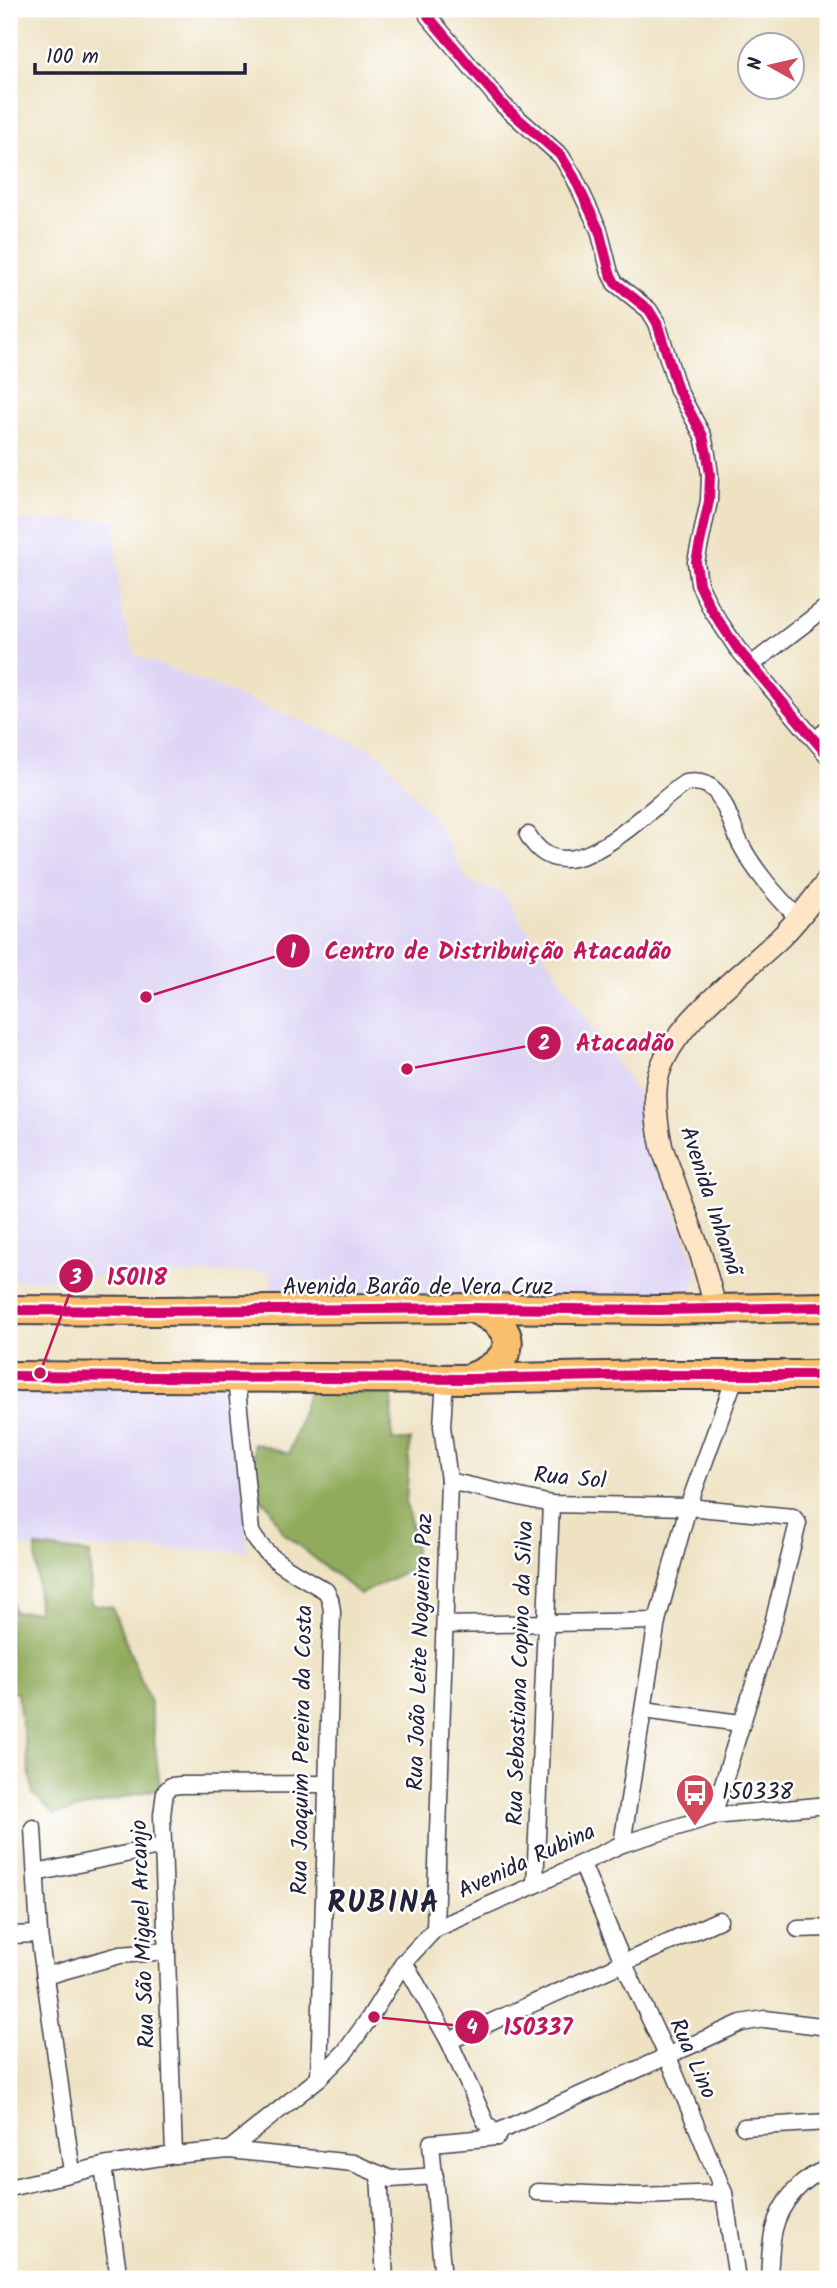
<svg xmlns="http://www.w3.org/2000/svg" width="837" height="2288" viewBox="0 0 837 2288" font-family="Kalam,sans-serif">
<rect width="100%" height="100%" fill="#fff"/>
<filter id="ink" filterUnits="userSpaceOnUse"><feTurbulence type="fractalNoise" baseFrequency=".0143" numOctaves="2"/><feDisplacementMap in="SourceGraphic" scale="14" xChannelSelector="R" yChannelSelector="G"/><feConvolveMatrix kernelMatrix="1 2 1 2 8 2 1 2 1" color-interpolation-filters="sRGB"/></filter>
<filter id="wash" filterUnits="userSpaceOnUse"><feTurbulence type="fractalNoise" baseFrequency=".00686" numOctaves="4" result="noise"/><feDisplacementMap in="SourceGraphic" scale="28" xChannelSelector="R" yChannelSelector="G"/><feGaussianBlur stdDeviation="1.57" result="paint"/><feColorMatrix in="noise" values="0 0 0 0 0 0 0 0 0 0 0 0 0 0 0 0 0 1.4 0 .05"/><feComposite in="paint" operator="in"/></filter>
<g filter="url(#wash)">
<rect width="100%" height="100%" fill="#eee2c3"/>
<g fill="#ded5f5">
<path d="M115,519l5,87 15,49 242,96 63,75 27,55 36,12 136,202 6,37 51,136 1,12 -9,19h-416l-1,-28 -262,10v-759z"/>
<path d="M9,1375l225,2 13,174 -238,-4z"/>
</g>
<g fill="#90ab5c" stroke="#59664c" stroke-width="2">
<path d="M308,1392l84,1v47h18l-4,63 9,37v27l-55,27 -77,-61 -15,-28 -12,-10 -3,-52 36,11z"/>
<path d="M36,1547l54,6 1,51 21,3 38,96 10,85 -105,27 -22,-21 -16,-102 -8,1v-102l5,21 24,-1z"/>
</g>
</g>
<g filter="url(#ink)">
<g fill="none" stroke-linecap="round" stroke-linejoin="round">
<g stroke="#413f4f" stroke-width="19">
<g id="street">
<path d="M428,16l75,89 58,51 13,21 25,53 11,43 5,10 34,27 8,13 21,67 25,46 4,18 3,21 -1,26 -13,61 3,22 12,25 26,39 91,108"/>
<path d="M751,665l77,-59"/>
<path d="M815,740l13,-11"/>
<path d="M528,835c39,67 117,-25 157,-52 11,-2 22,-1 30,8 11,11 18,39 26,54 15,28 35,50 57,73"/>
<path d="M236,1378l15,154c15,28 48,43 75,59l4,8 2,12 -13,467"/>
<path d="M449,1481l102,23 137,3 94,9 11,1 5,6 -25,100 -60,193"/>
<path d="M445,1625l212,-4"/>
<path d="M644,1710l96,13"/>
<path d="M33,1828l6,106 33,238"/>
<path d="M622,1844l35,-223 31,-114 48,-132"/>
<path d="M582,1864l41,98 45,95 56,136 13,86"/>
<path d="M36,1873l127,-27"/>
<path d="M535,1885l16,-381"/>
<path d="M435,1929l14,-448 -7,-55 3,-48"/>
<path d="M798,1929l30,-1"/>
<path d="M9,1935l30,-1"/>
<path d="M404,1962l45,79 37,82 11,14"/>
<path d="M45,1976l75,-21 47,-4"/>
<path d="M449,2041l270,-121"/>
<path d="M744,2127l84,-5"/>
<path d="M497,2137l5,-7 239,-107 24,-4 63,8"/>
<path d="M229,2150l90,-72 26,-26 23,-32 36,-58 31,-33 100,-44 87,-41 91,-28 115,-11"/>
<path d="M174,2155l-12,-340 3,-23 6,-6 10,-1 146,-1"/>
<path d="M103,2166l16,113"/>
<path d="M379,2174l6,105"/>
<path d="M9,2188l94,-22 71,-11 55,-5 124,13 38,16 44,-3"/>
<path d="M537,2192l102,4 85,-3"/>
<path d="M443,2279l-12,-136 66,-6"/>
<path d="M769,2279c1,-16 1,-34 5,-50 6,-26 29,-53 54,-60"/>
</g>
</g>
<g stroke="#413f4f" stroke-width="24">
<path id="secondary" d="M716,1309l-15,-54 -39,-107c-4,-18 -7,-39 -6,-59 4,-58 85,-113 124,-151 18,-17 33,-39 48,-58"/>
</g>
<g stroke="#413f4f" stroke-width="32">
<g id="highway">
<path d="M9,1310l147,1 316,-3 186,2 170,-3"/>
<path d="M9,1376l459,3 185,-4h175"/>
<path d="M470,1378c46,-18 53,-48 4,-69"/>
</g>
</g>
<use href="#street" stroke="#fff" stroke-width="16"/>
<use href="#secondary" stroke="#fde5c5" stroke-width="21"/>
<use href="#highway" stroke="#f9bf6d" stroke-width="28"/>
<g stroke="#fff" stroke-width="15">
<g id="cycleway">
<path d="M428,16l75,89 58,51 13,21 25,53 11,43 5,10 34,27 8,13 21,67 25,46 4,18 3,21 -1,26 -13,61 3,22 12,25 26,39 91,108"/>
<path d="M9,1310l147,1 316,-3 186,2 170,-3"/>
<path d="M9,1376l459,3 185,-4h175"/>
</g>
</g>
<use href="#cycleway" stroke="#d6006c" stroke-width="10"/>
</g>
</g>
<defs>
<g id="bus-pin" transform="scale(2.0125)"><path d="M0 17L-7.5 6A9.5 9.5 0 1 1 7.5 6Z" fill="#d1495b" stroke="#fff"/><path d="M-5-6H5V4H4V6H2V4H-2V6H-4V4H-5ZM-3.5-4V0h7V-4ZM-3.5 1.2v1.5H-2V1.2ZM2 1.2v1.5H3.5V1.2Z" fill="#fff"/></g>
</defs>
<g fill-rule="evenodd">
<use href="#bus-pin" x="695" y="1793"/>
</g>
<g text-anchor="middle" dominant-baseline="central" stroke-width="5" stroke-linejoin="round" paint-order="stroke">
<g font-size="23" fill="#22223b" stroke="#fff">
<text transform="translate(710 1201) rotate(72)">Avenida Inhamã</text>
<text x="418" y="1288">Avenida Barão de Vera Cruz</text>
<text transform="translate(570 1479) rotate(5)">Rua Sol</text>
<text transform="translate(421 1652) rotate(-88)">Rua João Leite Nogueira Paz</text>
<text transform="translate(521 1673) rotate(-88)">Rua Sebastiana Copino da Silva</text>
<text transform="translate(303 1750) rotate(-89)">Rua Joaquim Pereira da Costa</text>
<text transform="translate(527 1862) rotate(-25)">Avenida Rubina</text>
<text transform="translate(144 1934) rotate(-92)">Rua São Miguel Arcanjo</text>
<text transform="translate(692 2059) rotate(66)">Rua Lino</text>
</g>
<g font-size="23" fill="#22223b" stroke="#fff" text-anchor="start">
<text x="722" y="1793">150338</text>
</g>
<g font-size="30" font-weight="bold" letter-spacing="2" fill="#22223b" stroke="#fff">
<text x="384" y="1904">RUBINA</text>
</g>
</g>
<path fill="none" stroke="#c2185b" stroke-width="2.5" d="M146 997L293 951M407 1069L544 1043M40 1373L76 1276M374 2017L472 2027"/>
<g fill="#c2185b" stroke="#fff" stroke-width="2.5">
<circle cx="146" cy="997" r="7"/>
<circle cx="407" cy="1069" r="7"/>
<circle cx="40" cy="1373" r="7"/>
<circle cx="374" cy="2017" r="7"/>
<circle cx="293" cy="951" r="18"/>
<circle cx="544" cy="1043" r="18"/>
<circle cx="76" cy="1276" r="18"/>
<circle cx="472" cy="2027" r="18"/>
</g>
<g font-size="21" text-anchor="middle" font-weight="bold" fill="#fff">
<text x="293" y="958">1</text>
<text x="544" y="1050">2</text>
<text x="76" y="1284">3</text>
<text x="472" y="2034">4</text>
</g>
<g font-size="24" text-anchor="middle" font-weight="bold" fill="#c2185b" stroke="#fff" stroke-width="5" stroke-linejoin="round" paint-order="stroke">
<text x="498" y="959">Centro de Distribuição Atacadão</text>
<text x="625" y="1051">Atacadão</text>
<text x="137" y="1285">150118</text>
<text x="538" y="2035">150337</text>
</g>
<rect width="837" height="2288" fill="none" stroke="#fff" stroke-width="35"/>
<g transform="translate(771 66) rotate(278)"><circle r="33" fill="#ffffff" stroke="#a7a7b1" stroke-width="2"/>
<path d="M0-5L12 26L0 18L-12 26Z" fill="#d1495b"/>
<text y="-10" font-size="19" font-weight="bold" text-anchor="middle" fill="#22223b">N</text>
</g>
<path d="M35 63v10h210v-10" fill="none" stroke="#22223b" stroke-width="3.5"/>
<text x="46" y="63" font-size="21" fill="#22223b" stroke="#ffffff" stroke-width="5" paint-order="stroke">100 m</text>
</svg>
